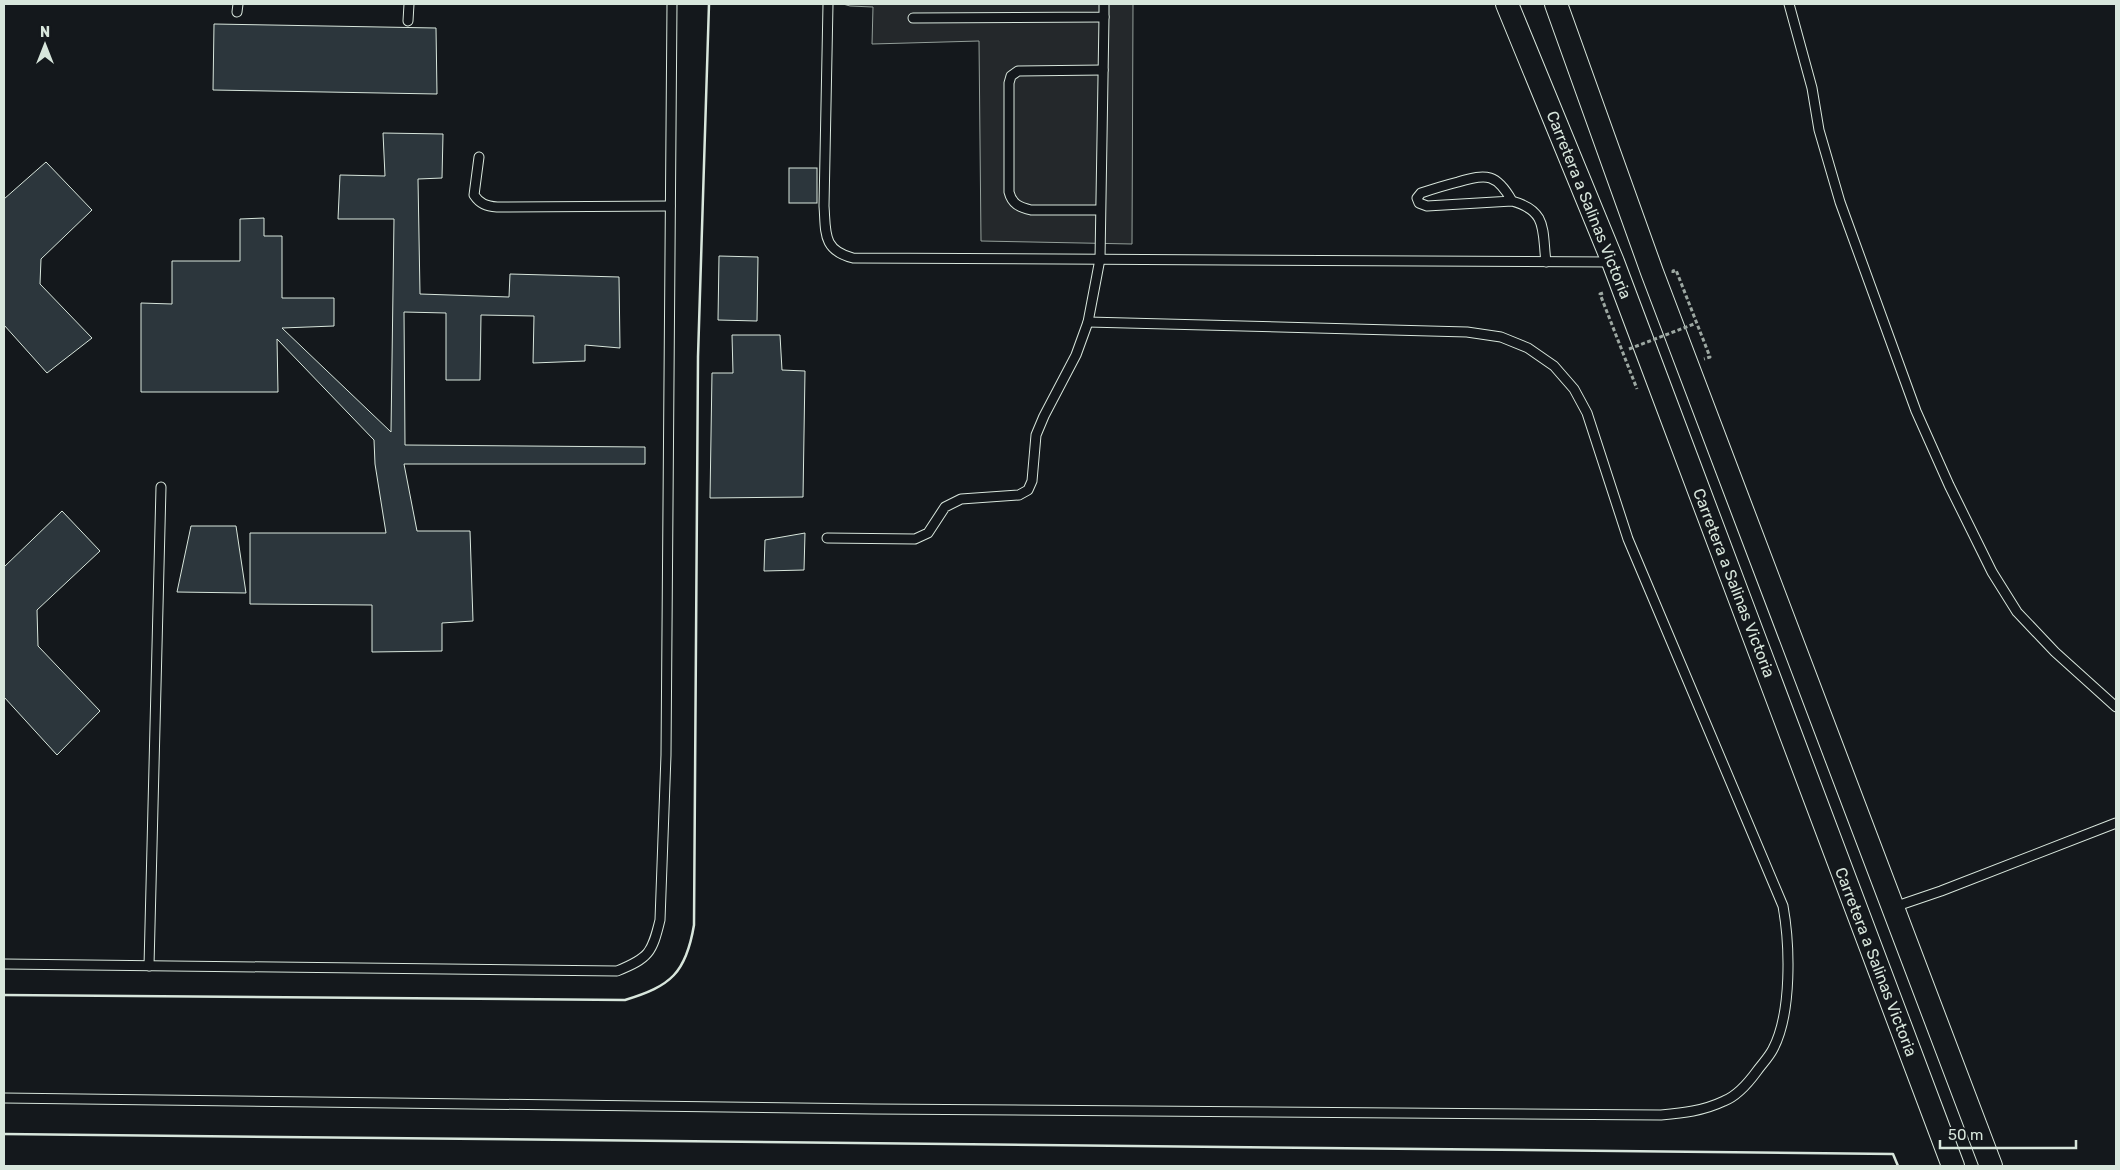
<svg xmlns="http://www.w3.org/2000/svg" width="2120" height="1170" viewBox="0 0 2120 1170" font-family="Rubik,sans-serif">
<rect width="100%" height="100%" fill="#14181c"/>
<path fill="#24282b" stroke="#939e99" d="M843,4h290l-1,240 -151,-3 -2,-200 -107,3 1,-37 -23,-1z"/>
<g fill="#2c363c" stroke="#d8e6dc">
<path d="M214,24l222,4 1,66 -224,-4z"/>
<path d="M383,133l60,1 -1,44 -24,1 2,115 89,3 1,-23 109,3 1,71 -35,-3v16l-52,2 1,-47 -53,-1 -1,65h-34v-67l-42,-1 1,133 240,2v17h-241l13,67h53l3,90 -31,2v28l-70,1v-47l-122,-1v-71h136l-11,-69 -1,-24 -97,-101 1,53h-137v-89l31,1v-43h68v-42l24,-1v18h18v62h52v28l-52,2 109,104 3,-213h-56l2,-44 45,1z"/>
<path d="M46,162l46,48 -51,49 -1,25 52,54 -45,35 -43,-48v-126z"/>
<rect x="789" y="168" width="28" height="35"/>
<path d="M719,256l39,1 -1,64 -39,-1z"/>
<path d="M732,335h48l2,35 23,1 -2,126 -93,1 2,-125h21z"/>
<path d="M62,511l38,40 -63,59 1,36 62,65 -43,44 -53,-58v-130z"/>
<path d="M191,526h45l10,67 -69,-1z"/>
<path d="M805,533l-1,37 -40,1 1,-31z"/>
</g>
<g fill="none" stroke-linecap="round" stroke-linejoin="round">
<g stroke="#d8e6dc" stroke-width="11">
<g id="service">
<path d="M828,4l-4,202c2,26 -2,44 29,52l760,4"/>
<path d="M1789,4l23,84 7,42 21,72 76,209 33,74 43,87 25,40 38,40 61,55"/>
<path d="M237,12l1,-8"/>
<path d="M913,18l191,-1v-13"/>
<path d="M408,21l1,-17"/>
<path d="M479,157l-5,38c6,9 12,11 23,12l173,-1"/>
<path d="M1512,201c-15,-27 -25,-28 -54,-19 -12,3 -25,7 -37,11l-4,5 2,5 8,3 85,-5c36,10 30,29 34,61"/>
<path d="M1100,210h-69c-12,-3 -19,-6 -22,-18v-109l2,-7 7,-5 85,-1"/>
<path d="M827,538l88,1 13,-6 17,-26 16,-8 58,-4 9,-5 4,-9 4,-46 8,-19 32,-61 12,-33 12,-63 4,-242"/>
<path d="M1894,907l47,-16 175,-68"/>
<path d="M4,964l613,7c32,-13 35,-18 43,-51l6,-165 6,-751"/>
<path d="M149,966l12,-479"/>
<path d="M4,1098l870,11 787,6c22,-2 42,-4 63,-14 13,-5 25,-19 33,-30 5,-7 12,-14 16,-22 19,-36 17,-104 10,-143l-155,-367 -41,-126 -13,-24 -20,-23 -26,-18 -27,-11 -34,-5 -379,-10"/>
</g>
</g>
<g stroke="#d8e6dc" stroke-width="24">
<g id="secondary">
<path d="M1507,4l106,258 340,904"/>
<path d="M1556,4l96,268 339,894"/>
</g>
</g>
<g stroke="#9da8a2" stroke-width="3" stroke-dasharray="4 2.5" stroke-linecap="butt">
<path d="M1673,273v-2l3,-1 34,87 -6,2"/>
<path d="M1603,293l-3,1 37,95"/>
</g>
<use href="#service" stroke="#14181c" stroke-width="9"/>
<use href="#secondary" stroke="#14181c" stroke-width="22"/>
<path stroke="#9da8a2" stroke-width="3" stroke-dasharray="4 2.5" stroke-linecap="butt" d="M1629,349l65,-25"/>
<g stroke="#d8e6dc" stroke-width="2.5">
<path d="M4,995l621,5c46,-14 61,-27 69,-75l4,-568 11,-353"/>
<path d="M4,1134l1889,20 5,12"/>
</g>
</g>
<g text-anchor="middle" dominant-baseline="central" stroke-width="4" stroke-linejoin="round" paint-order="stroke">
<g font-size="16" fill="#d8e6dc" stroke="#14181c">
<text transform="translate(1589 205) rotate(68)">Carretera a Salinas Victoria</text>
<text transform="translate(1734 583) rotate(69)">Carretera a Salinas Victoria</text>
<text transform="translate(1876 962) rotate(69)">Carretera a Salinas Victoria</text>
</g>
</g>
<rect width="2120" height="1170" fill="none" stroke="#d8e6dc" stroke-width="10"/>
<g transform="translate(45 45)" stroke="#14181c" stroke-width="4" paint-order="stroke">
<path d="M0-4L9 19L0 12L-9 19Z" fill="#d8e6dc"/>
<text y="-8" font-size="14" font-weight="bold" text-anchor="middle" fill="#d8e6dc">N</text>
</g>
<path d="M1940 1140v8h136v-8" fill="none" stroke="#d8e6dc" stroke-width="2.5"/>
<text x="1948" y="1140" font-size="15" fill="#d8e6dc" stroke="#14181c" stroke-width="4" paint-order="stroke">50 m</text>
</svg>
